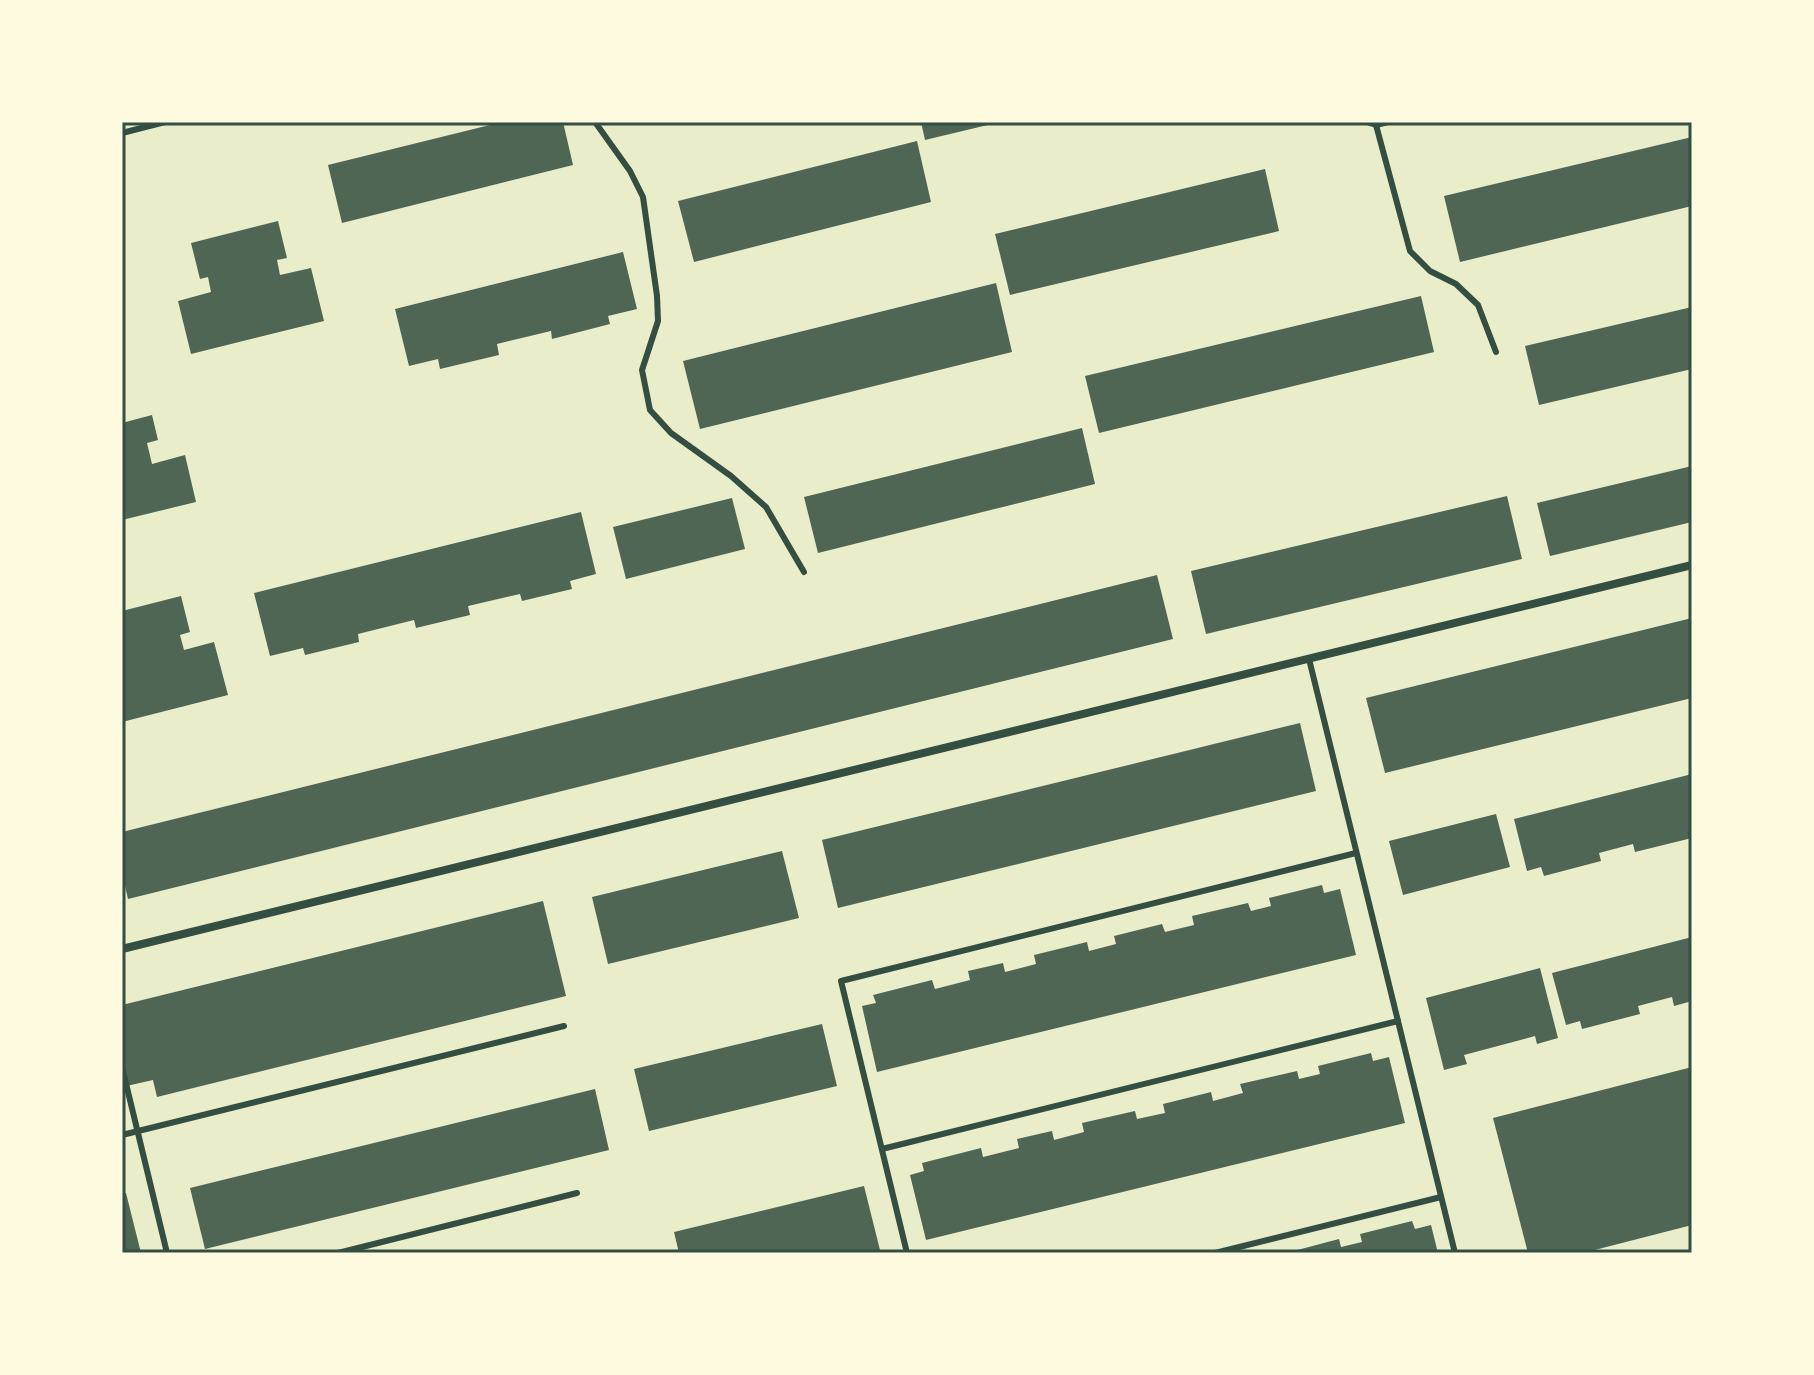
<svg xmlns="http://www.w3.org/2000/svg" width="1814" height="1375" viewBox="0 0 1814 1375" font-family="Cabin,sans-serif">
<rect width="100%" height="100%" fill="#e9edc9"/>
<g fill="#4f6655">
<path d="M502,122h61l10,43 -231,58 -14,-58z"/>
<path d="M921,122h74l1,1 -71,17z"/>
<path d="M1692,137v69l-232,56 -16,-66z"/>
<path d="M917,141l14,61 -237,60 -16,-61z"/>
<path d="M1265,169l14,62 -269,64 -15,-61z"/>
<path d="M278,221l9,37 -10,2 3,15 31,-7 13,53 -133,33 -13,-53 33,-9 -3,-15 -8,2 -9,-36z"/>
<path d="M623,252l14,57 -29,7 2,8 -58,15 -1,-8 -54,13 2,11 -59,14 -2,-10 -29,7 -14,-57z"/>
<path d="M996,283l16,69 -312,77 -17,-68z"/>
<path d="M1421,296l13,56 -335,81 -14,-57z"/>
<path d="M1692,307v62l-153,36 -14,-59z"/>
<path d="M152,415l6,25 -11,3 5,21 33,-9 11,47 -74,18v-97z"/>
<path d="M1082,428l13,56 -277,69 -14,-56z"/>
<path d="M1692,466v56l-142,34 -13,-53z"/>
<path d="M1507,496l15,63 -316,75 -15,-63z"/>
<path d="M732,498l13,51 -119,30 -13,-52z"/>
<path d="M581,512l15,62 -26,7 2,8 -50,12 -2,-7 -52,12 2,9 -54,13 -2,-8 -56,14 1,8 -54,13 -2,-7 -33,8 -16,-63z"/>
<path d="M1157,575l16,64 -1045,260 -6,-26v-41z"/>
<path d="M181,596l9,36 -10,3 4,15 30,-8 14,53 -106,27v-111z"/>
<path d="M1692,618v80l-307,75 -19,-75z"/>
<path d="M1300,723l16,68 -478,117 -16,-68z"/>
<path d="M1692,774v64l-57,14 -2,-8 -34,9 2,8 -57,15 -3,-9 -14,4 -13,-52z"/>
<path d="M1496,814l14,53 -107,28 -14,-54z"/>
<path d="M782,851l17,67 -191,46 -16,-67z"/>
<path d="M1322,885l2,8 16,-4 16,66 -479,117 -15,-66 14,-3 -3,-8 59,-15 3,9 35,-9 -2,-9 35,-8 2,9 31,-8 -2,-9 53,-13 2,9 27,-7 -2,-8 48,-12 3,8 29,-7 -2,-9 56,-13 3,8 20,-5 -2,-8z"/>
<path d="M543,901l23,95 -409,101 -4,-17 -31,7v-82z"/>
<path d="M1692,937v64l-18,5 -2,-9 -34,9 2,8 -58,15 -2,-8 -14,4 -14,-52z"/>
<path d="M1540,968l18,70 -21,6 -2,-8 -71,19 3,9 -23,6 -18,-72z"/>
<path d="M822,1024l15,62 -188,45 -15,-62z"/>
<path d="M1371,1053l2,8 16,-4 16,66 -479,117 -16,-65 14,-4 -2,-8 59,-15 2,9 36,-9 -2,-9 35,-8 2,9 30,-8 -2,-9 53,-12 2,8 28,-6 -2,-9 48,-12 2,9 30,-8 -3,-9 57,-13 2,8 21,-5 -2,-8z"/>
<path d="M1692,1067v158l-109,28h-55l-35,-135z"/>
<path d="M595,1089l14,61 -404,99 -15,-61z"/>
<path d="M864,1186l16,64 -12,3h-189l-5,-21z"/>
<path d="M126,1193l15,60h-19v-59z"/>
<path d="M1412,1221l3,8 16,-4 7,28h-152l53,-14 2,8 21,-5 -2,-8z"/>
</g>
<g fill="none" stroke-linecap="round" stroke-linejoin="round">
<g stroke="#344e41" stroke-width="6">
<path d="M595,122l35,49 13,26 14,99 1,25 -16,49 8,40 21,23 60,43 35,31 38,65"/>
<path d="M1367,122l9,3 12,-3"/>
<path d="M1376,125l34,126 20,20 26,13 22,21 18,47"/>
<path d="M122,133l43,-11"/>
<path d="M1309,659l146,594"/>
<path d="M122,1067l45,186"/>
<path d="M122,1135l442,-109"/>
<path d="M882,1149l516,-128"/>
<path d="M338,1253l239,-60"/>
<path d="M907,1253l-66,-272 515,-128"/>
<path d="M1215,1253l226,-56"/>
</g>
<path stroke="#344e41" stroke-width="8" d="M122,949l1570,-384"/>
</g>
<rect width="1814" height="1375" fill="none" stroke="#fefae0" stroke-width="248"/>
<rect x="124" y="124" width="1566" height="1127" fill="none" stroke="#344e41" stroke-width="3"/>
</svg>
